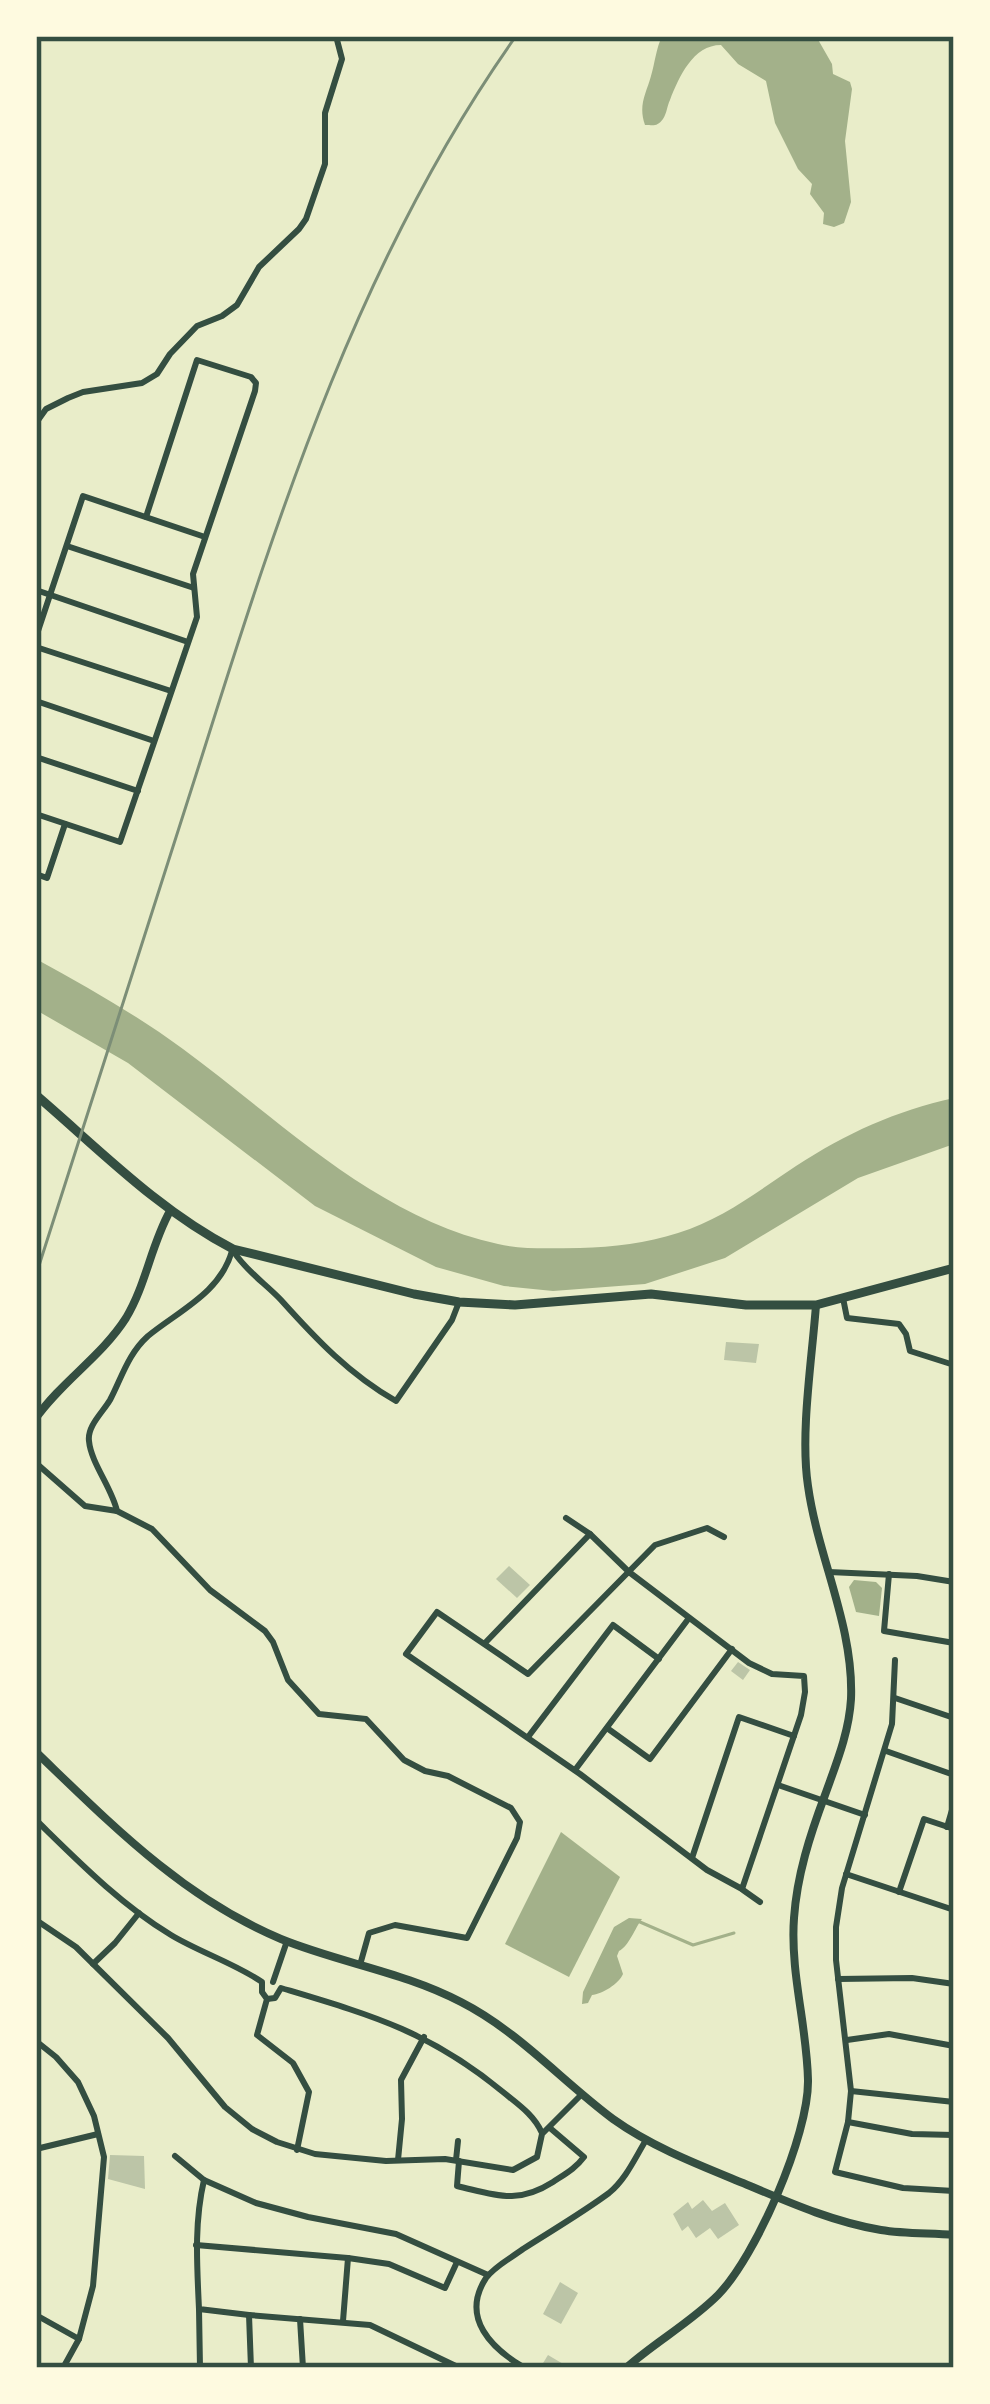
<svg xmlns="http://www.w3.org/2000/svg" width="990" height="2404" viewBox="0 0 990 2404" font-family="'Times New Roman',serif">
<rect width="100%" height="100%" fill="#e9edc9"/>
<g fill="#a3b18a">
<path d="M662,36h154l16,28 1,10 17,8 2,7 -7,52 6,61 -7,21 -10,4 -11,-3 1,-11 -14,-19 2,-10 -14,-15 -23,-46 -9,-42 -28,-17 -17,-19c-28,0 -42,32 -51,55 -3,6 -3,13 -7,19 -6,8 -9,6 -18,6 -7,-20 1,-31 6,-49 4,-14 5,-27 11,-40z"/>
<path d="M36,959c51,28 101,56 147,90 98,72 193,168 315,195 26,6 55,4 82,4 34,-1 66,-5 98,-15 45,-14 80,-42 118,-67 51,-33 99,-55 158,-68v46l-96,34 -133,80 -80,26 -92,7 -49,-5 -68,-19 -121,-61 -187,-143 -92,-53z"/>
<path d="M854,1580l22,2 6,6 -3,28 -23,-4 -7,-25z"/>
<path d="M561,1832l59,45 -51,100 -64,-33z"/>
<path d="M629,1918l13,1c-7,9 -13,27 -23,32l-2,5 6,18c-4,10 -21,20 -31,21l-4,8 -6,1 1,-12 31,-65z"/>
</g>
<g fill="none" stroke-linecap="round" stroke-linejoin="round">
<path stroke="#a3b18a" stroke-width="3" d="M640,1922l53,23 41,-12"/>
</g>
<g fill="#bcc5a7">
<path d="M726,1342l33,2 -3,19 -32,-3z"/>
<path d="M509,1566l21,19 -13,13 -21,-19z"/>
<path d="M738,1662l12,8 -7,10 -12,-9z"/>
<path d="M110,2155l34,1 1,33 -37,-10z"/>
<path d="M703,2200l9,11 13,-8 14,22 -21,14 -8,-11 -14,10 -8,-12 -6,5 -9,-17 15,-12 4,7z"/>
<path d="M560,2282l18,11 -17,31 -18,-10z"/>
<path d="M548,2355l22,13h-30z"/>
</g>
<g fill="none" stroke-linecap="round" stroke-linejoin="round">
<g stroke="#344e41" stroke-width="6">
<path d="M36,423l10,-14 22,-11 15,-6 59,-9 15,-9 13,-20 27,-28 25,-10 15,-11 22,-38 40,-38 7,-10 19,-55v-51l17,-54 -6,-23"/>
<path d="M67,546l127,42"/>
<path d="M36,590l152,52"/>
<path d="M36,637l47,-141 122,41"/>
<path d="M36,647l135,44"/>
<path d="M36,701l118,40"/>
<path d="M36,757l102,34"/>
<path d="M36,814l84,28 77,-225 -4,-43 62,-183 1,-8 -5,-6 -54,-17 -51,157"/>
<path d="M36,874l11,4 18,-54"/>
<path d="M234,1252c12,19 32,32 47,48 35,39 69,75 115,101l56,-81 7,-18"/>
<path d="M843,1298l4,20 52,6 7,10 4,17 44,14"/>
<path d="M36,1463l49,43 32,5 35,18 58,61 55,41 8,11 15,38 31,34 47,5 38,41 21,11 23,5 63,32 9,14 -3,16 -50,100 -72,-13 -26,8 -9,32"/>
<path d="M117,1511c-5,-23 -26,-48 -28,-70 -2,-15 14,-29 21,-41 12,-23 18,-46 38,-64 32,-26 72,-43 84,-85"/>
<path d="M566,1518l24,16"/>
<path d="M829,1572l88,4 37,6"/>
<path d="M889,1574l-5,57 70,12"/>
<path d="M485,1643l105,-109 39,38 120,91 23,11 32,2 1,16 -4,23 -59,174 -35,-19 -127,-96 -174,-120 31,-42 91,62 127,-129 52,-17 17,9"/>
<path d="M895,1660l-3,64 -50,164 -6,39v33l15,131 -3,31 -13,50 68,16 51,3"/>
<path d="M895,1698l59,20"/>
<path d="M607,1728l43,31 82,-110"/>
<path d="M528,1737l85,-112 46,34"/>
<path d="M886,1751l68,24"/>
<path d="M575,1770l114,-152"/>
<path d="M778,1785l87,30"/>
<path d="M36,1820c42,41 84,84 135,115 28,17 63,28 91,47v10l5,7 -10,36 36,28 16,29 -12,58"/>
<path d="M947,1827l7,-24"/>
<path d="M692,1858l47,-141 55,19"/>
<path d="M846,1874l108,36"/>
<path d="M743,1890l17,12"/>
<path d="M899,1892l25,-73 30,10"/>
<path d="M36,1920l40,27 92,91 57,69 27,22 25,13 38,12 71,7 59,-2 68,11 24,-13 5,-23 40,-40"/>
<path d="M93,1964l22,-21 24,-30"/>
<path d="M838,1979l74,-1 42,6"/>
<path d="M273,1982l14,-41"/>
<path d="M267,1999l8,-1 6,-10c90,27 148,43 222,104 16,13 31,23 39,41"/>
<path d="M847,2040l42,-6 65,12"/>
<path d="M36,2041l20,16 22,25 16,34 10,41 -11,129 -14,53 -16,29"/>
<path d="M851,2091l103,11"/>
<path d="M848,2122l64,12 42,1"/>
<path d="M36,2149l62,-15"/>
<path d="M36,2155l2,40 -2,16"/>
<path d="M175,2156l29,24 52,23 52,14 88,17 92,41"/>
<path d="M398,2160l4,-41 -1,-39 23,-43"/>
<path d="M456,2160l2,-19"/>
<path d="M459,2161l-2,25c39,9 60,19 96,-4 12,-8 22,-13 31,-25l-34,-29"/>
<path d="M204,2180c-10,43 -7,85 -5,129l50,6"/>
<path d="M196,2245l152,13"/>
<path d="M199,2309l1,59"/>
<path d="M36,2315l43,24"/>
<path d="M300,2319l3,49"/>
<path d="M343,2321l5,-63 41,6 56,24 12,-26"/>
<path d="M251,2368l-2,-53 121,10 90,43"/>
<path d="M525,2368c-33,-19 -65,-50 -39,-90 9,-12 25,-20 37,-29 28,-18 59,-36 86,-56 17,-14 26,-35 37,-53"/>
</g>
<g stroke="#344e41" stroke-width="8">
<path d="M36,1418c26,-37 65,-61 90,-100 20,-33 25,-73 44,-107"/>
<path d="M36,1752c75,72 147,146 245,187 59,24 123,33 180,63 57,29 101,79 152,117 39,28 86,46 130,64 45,19 90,39 138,47 24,4 49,3 73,5"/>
<path d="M626,2368c29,-26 64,-45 92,-73 38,-39 91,-160 90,-215 -1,-54 -18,-107 -14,-162 3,-43 16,-83 31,-123 11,-31 24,-62 26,-96 3,-73 -33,-141 -43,-213 -8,-52 4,-127 8,-181"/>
</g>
<path stroke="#344e41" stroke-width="9" d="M36,1095c63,54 122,115 197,154l181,45 45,8 56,3 136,-11 95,11h70l138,-37"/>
<path stroke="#7c8e77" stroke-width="3" d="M36,1275c56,-173 111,-346 166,-519 79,-251 160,-503 314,-720"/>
</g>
<rect width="990" height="2404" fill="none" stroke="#fefae0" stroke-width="78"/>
<rect x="39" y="39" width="912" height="2326" fill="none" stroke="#344e41" stroke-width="4.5"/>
</svg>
